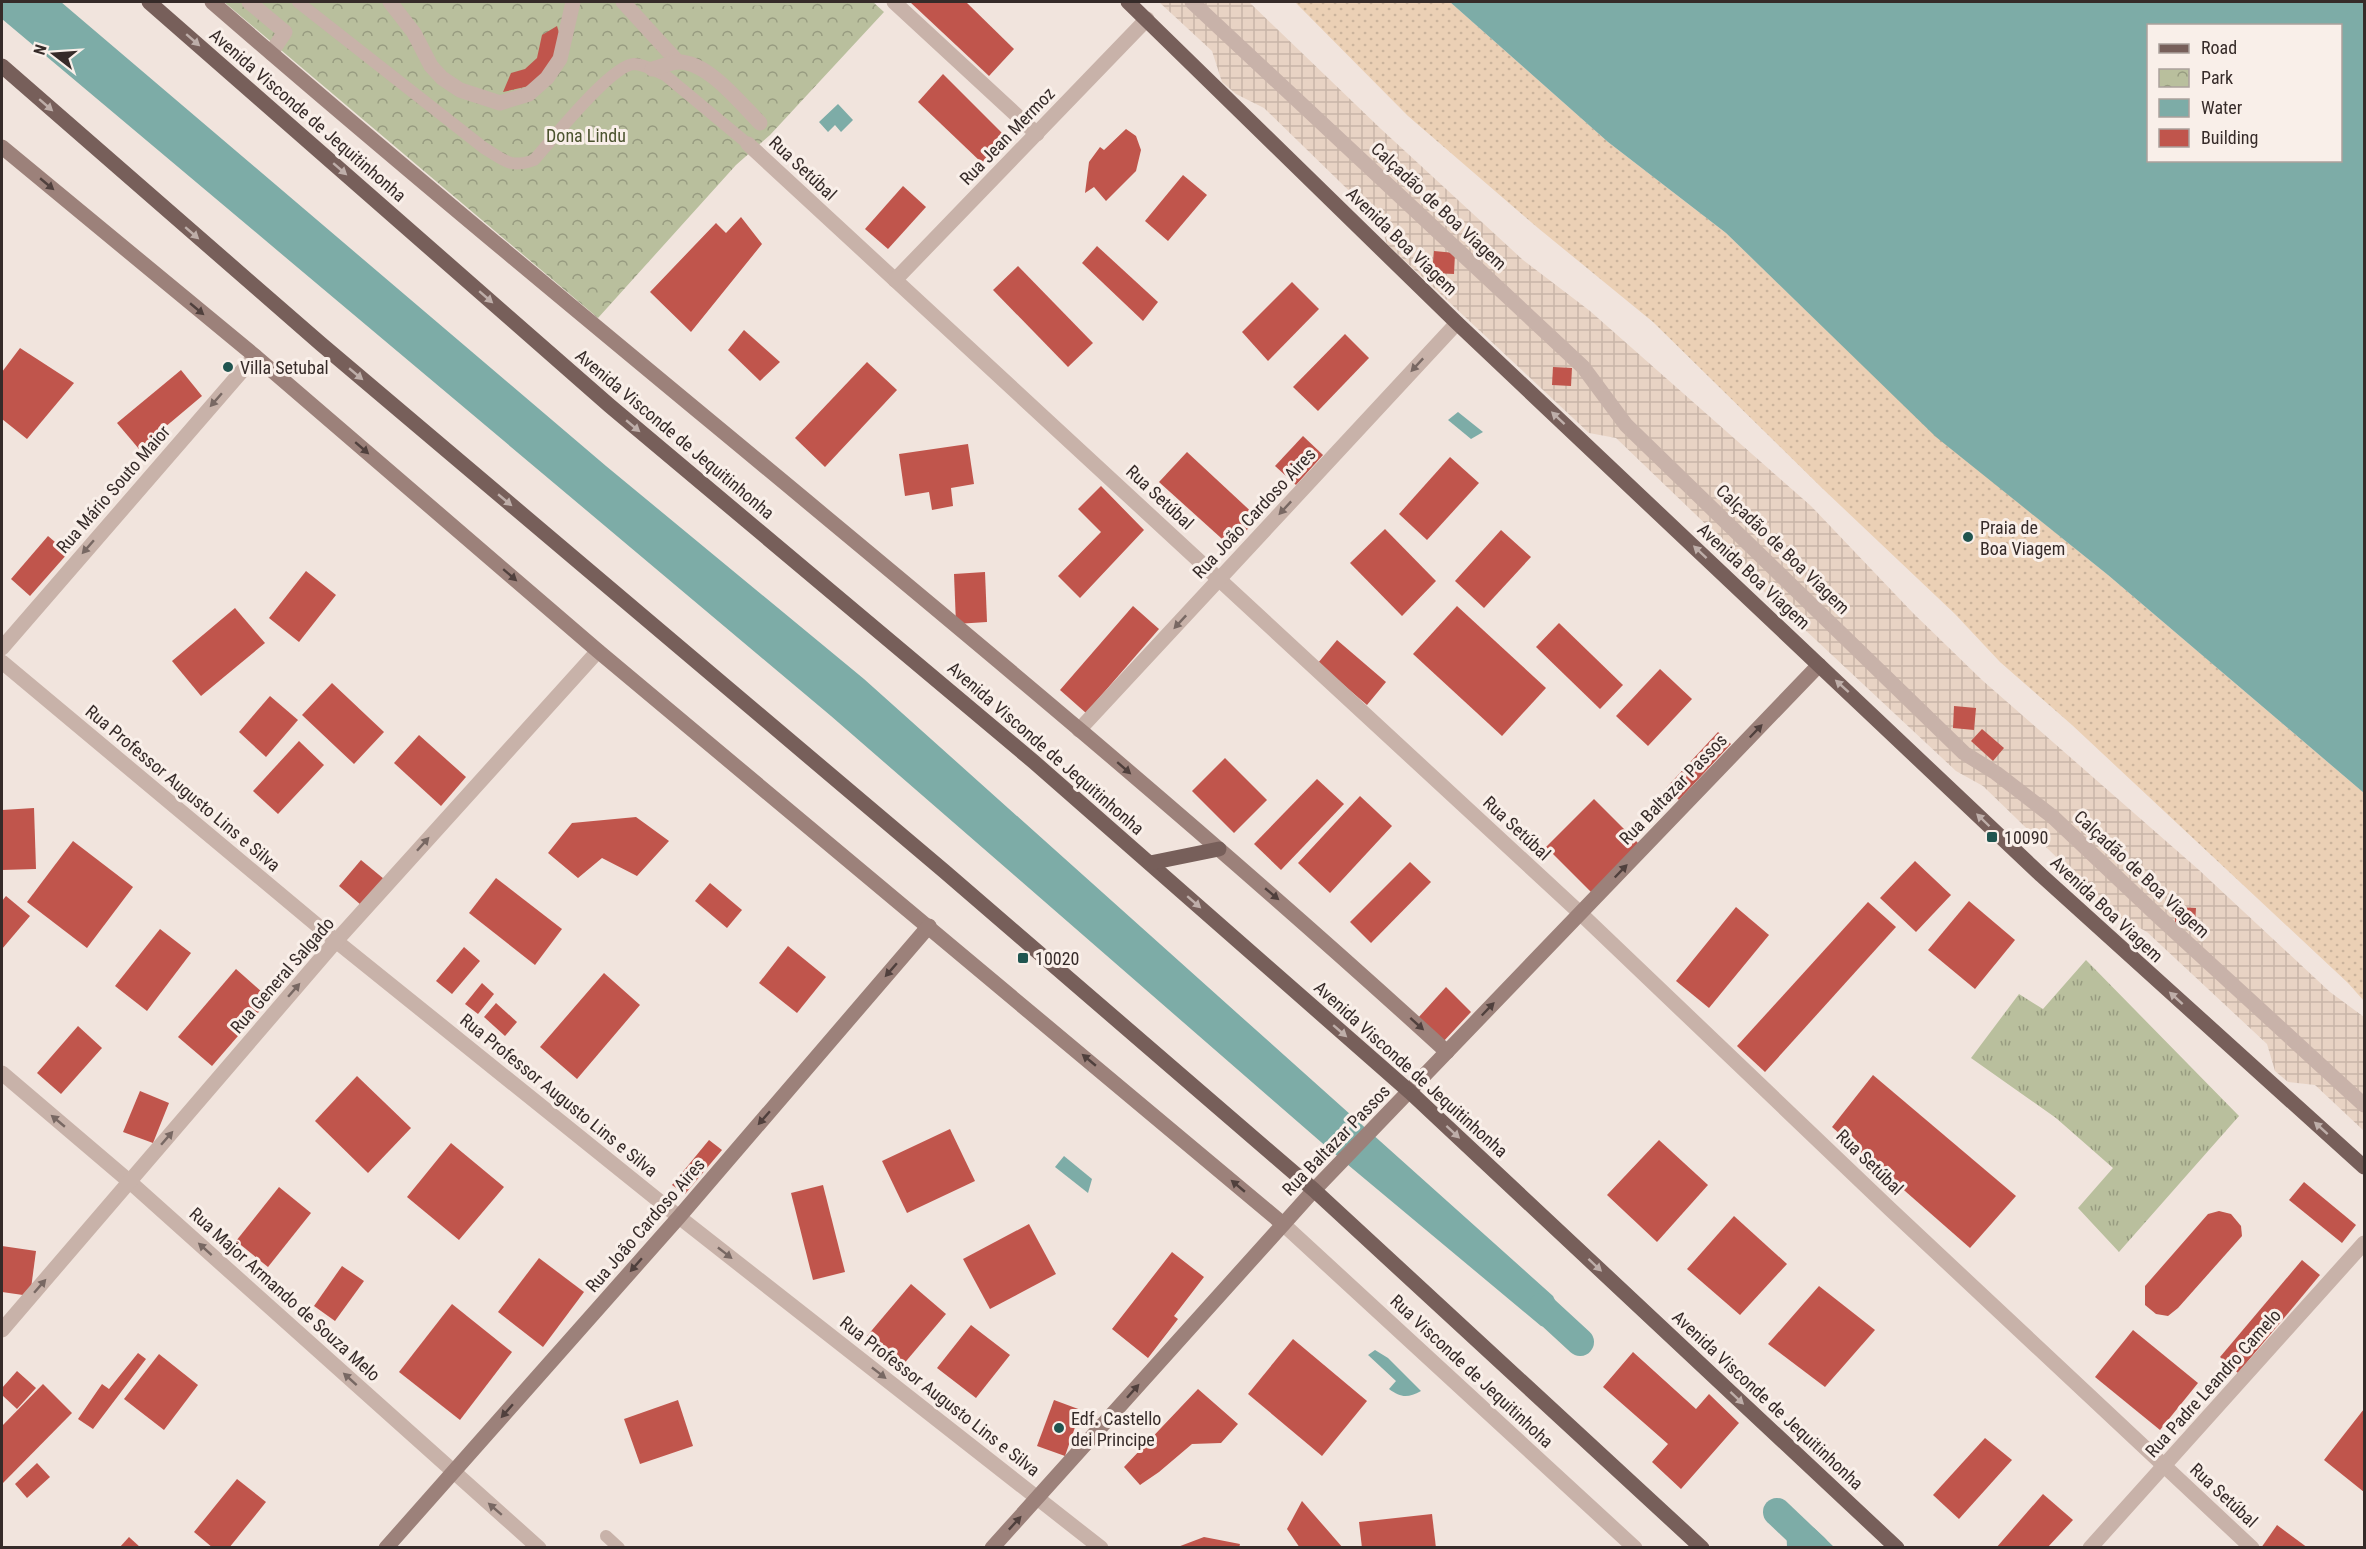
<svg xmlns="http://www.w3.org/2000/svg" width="2366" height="1549" viewBox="0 0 2366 1549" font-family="'Roboto Condensed',sans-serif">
<defs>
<pattern id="grass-tufts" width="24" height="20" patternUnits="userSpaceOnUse" patternTransform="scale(1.5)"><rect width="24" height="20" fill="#b9bf9d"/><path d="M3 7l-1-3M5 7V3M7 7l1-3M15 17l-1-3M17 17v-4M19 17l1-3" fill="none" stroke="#979b80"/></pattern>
<pattern id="sand-dots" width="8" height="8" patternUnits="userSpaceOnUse" patternTransform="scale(1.5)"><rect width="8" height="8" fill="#ebd0b5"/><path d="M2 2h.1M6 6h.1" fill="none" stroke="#cab39c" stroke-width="1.8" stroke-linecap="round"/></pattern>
<pattern id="park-crowns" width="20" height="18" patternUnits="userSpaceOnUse" patternTransform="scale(1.5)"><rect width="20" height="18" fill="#b9bf9d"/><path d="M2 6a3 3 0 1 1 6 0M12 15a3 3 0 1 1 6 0" fill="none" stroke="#979b80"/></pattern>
<pattern id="plaza-grid" width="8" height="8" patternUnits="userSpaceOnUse" patternTransform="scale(1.5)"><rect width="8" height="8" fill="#e8d3c4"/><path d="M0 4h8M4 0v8" fill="none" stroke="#c8b5a8"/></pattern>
</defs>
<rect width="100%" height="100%" fill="#f1e4dd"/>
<path fill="url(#grass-tufts)" d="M2086,960l153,156 -120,136 -41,-44 35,-40 -57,-50 -85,-60 48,-64 24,15z"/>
<path fill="url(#sand-dots)" d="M1295,2h155l158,140 118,91 211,204 171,138 256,218v208l-16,-18 -276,-258 -72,-63 -45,-48 -132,-125 -170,-167 -115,-94 -130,-112z"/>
<path fill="url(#park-crowns)" d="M224,2h649l11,10 -114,123 -34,30 -138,153z"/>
<path fill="#b9bf9d" d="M678,2h120v3l-120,2z"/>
<path fill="url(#plaza-grid)" d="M1159,2h90l132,127 142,131 67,51 221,195 102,107 69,67 217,190 131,122 34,25v114l-49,-46 -27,-3 -13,-11 -8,-27 -120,-112 -20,-11 -16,-6 -17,-14 -14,-21 -97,-94 -27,-15 -231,-216 -7,-19 -102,-98 -27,-5 -202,-189 -9,-25 -114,-111 -28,-14 -14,-12 -10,-31z"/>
<g fill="#7daca7" fill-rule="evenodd">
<path d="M2,2h59l545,464 258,213 689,617 17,36 -29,-6 -212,-177 -498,-433 -829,-697z"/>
<path d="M1450,2h914v791l-256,-218 -172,-138 -210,-204 -118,-91zM2148,26h192v134h-192z"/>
<path d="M838,104l15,16 -12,12 -6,-7 -7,7 -9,-10z"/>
<path d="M1458,412l25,20 -12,7 -23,-19z"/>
<path d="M1064,1156l28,23 -4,14 -33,-26z"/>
<path d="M1375,1350l13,8 33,33c-13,7 -20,7 -32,-2l7,-8 -28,-26z"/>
<path d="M1786,1520l28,8 20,19h-47z"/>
</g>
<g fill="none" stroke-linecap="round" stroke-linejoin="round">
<g stroke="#7daca7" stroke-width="28">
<path d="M1542,1307l38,35"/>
<path d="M1777,1512l38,36"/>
</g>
</g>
<g fill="#c0554c">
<path d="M910,2h56l48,47 -25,27z"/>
<path d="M557,26l3,10 -1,11 -21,37 -35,8 8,-19 14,-4 12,-11 5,-23z"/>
<path d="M943,74l63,63 -24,26 -64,-61z"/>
<path d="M1126,129l10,7 5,14 -5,21 -30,30 -12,-14 -9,6 4,-31 11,-15 4,3z"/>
<path d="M1183,175l24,20 -39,46 -23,-20z"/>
<path d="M903,186l23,21 -38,42 -23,-20z"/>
<path d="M741,217l21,27 -71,88 -41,-40 66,-69 10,10z"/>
<path d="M1097,246l61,56 -15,19 -61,-58z"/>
<path d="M1434,251l21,2 -1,21 -22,-1z"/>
<path d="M1018,266l75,77 -25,24 -75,-77z"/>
<path d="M1292,282l27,27 -51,52 -26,-29z"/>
<path d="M744,330l36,32 -20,19 -32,-31z"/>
<path d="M1345,334l24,24 -51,53 -25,-24z"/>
<path d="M20,348l54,35 -47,56 -25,-20v-47z"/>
<path d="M867,362l30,28 -72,77 -30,-29z"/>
<path d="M1553,367l19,1 -1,18 -19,-1z"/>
<path d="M181,370l21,26 -63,53 -22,-26z"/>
<path d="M1303,436l20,19 -27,30 -21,-19z"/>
<path d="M968,444l6,40 -23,4 2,18 -21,4 -3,-18 -24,4 -6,-42z"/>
<path d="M1187,452l71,66 -27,29 -72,-65z"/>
<path d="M1450,457l29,26 -52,57 -28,-26z"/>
<path d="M1101,486l43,44 -64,68 -22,-22 43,-44 -23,-23z"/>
<path d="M1385,529l51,52 -34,35 -52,-53z"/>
<path d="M1501,530l30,27 -47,51 -29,-27z"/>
<path d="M48,536l20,17 -38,43 -19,-17z"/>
<path d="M306,571l30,24 -37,47 -30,-24z"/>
<path d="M985,572l2,50 -31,2 -2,-50z"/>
<path d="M1133,606l26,23 -73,84 -26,-23z"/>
<path d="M1457,606l89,82 -44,48 -89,-82z"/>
<path d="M235,608l30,35 -64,53 -29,-35z"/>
<path d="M1559,623l64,62 -23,24 -64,-62z"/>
<path d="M1337,640l49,42 -19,23 -49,-42z"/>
<path d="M1660,669l32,30 -44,47 -32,-30z"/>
<path d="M332,683l52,49 -30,32 -52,-49z"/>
<path d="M270,696l28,24 -32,37 -27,-25z"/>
<path d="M1954,706l22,2 -2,22 -21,-2z"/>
<path d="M1982,729l22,19 -11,13 -22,-20z"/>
<path d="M1718,732l13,12 -52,56 -13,-12z"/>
<path d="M419,735l47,42 -25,29 -47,-43z"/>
<path d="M299,741l25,24 -46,49 -25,-23z"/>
<path d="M1225,758l42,42 -33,33 -42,-42z"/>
<path d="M1317,779l27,25 -63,66 -27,-26z"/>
<path d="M1360,796l32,30 -62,67 -32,-30z"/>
<path d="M1594,799l45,45 -48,48 -45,-45z"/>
<path d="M34,808l2,61 -34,1v-60z"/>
<path d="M636,817l33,24 -32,35 -35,-18 -24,20 -30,-25 24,-30z"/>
<path d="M73,841l60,46 -46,61 -60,-46z"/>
<path d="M361,860l23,19 -23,26 -22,-19z"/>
<path d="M1915,861l36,34 -35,37 -36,-34z"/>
<path d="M1410,862l21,20 -60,61 -21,-21z"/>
<path d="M496,878l66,51 -27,36 -66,-52z"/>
<path d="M710,883l32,27 -15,18 -32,-27z"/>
<path d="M6,896l24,20 -28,33v-48z"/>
<path d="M1969,901l46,39 -40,49 -47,-39z"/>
<path d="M1868,902l28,25 -131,145 -28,-26z"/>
<path d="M1736,907l33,28 -60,73 -33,-27z"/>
<path d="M2175,907l21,1 -1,17 -20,-1z"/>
<path d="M160,929l31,24 -44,58 -32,-25z"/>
<path d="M788,946l38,31 -29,36 -38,-30z"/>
<path d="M464,947l16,14 -28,33 -16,-13z"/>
<path d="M236,969l34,30 -58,67 -34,-29z"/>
<path d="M604,973l36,32 -63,74 -37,-32z"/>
<path d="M482,983l12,11 -16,20 -13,-10z"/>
<path d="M1446,987l25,25 -29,31 -25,-24z"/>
<path d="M496,1003l21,19 -12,14 -21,-19z"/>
<path d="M78,1026l24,22 -41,46 -24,-21z"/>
<path d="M1873,1075l143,121 -46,52 -138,-121z"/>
<path d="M357,1076l54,52 -43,45 -53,-52z"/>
<path d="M140,1091l29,12 -16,40 -30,-11z"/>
<path d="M950,1129l25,52 -68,32 -25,-52z"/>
<path d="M709,1140l13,10 -37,44 -13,-9z"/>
<path d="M1659,1140l49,45 -51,57 -50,-47z"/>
<path d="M451,1143l53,44 -45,53 -52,-43z"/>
<path d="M2304,1182l52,43 -14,18 -53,-43z"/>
<path d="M823,1185l22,87 -32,8 -22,-87z"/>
<path d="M279,1187l32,26 -43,54 -32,-26z"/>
<path d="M2219,1211l12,3 10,12 1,10 -64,72 -10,8 -12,-2 -11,-9v-19l63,-72z"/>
<path d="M1734,1216l53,48 -47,51 -53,-46z"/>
<path d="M1029,1224l27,50 -66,35 -27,-50z"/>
<path d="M2,1246l34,5 -6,45 -28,-4z"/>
<path d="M1172,1252l32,25 -30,39 4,3 -30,39 -36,-29z"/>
<path d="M539,1258l45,34 -41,55 -45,-35z"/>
<path d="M2302,1260l18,15 -82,98 -18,-16z"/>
<path d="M342,1266l22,15 -29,40 -21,-15z"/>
<path d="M911,1284l35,30 -44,52 -35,-30z"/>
<path d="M1819,1286l56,44 -50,57 -57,-43z"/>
<path d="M452,1304l60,48 -52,68 -61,-48z"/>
<path d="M971,1325l39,30 -34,43 -39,-30z"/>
<path d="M2133,1330l65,53 -38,47 -65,-53z"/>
<path d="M1293,1339l74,62 -45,55 -74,-62z"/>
<path d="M1633,1352l63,57 13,-15 30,29 -58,66 -29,-27 16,-18 -65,-57z"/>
<path d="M138,1353l8,6 -53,70 -15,-10 24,-35 7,5z"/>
<path d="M159,1354l39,31 -34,45 -40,-31z"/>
<path d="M17,1371l19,17 -19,21 -15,-14v-7z"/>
<path d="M43,1384l29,29 -70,71v-58z"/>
<path d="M1198,1389l40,35 -17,19 -29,1 -33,28 -19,13 -16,-18z"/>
<path d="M678,1400l15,46 -53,18 -16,-45z"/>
<path d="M1054,1400l27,10 -16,46 -28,-10z"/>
<path d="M2364,1409v83l-40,-32z"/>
<path d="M1985,1438l27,22 -53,59 -26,-24z"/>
<path d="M37,1463l13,14 -23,21 -12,-14z"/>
<path d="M237,1479l29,23 -37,46h-16l-19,-16z"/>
<path d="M2043,1494l30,26 -26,28h-51z"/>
<path d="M1302,1501l41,47h-43l-13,-19z"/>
<path d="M1432,1514l4,34h-74l-3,-26z"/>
<path d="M2277,1525l31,23h-47z"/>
<path d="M129,1537l12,11h-22z"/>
<path d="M1204,1537l36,7 -1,4h-64z"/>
</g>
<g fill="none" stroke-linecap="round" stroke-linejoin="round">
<g stroke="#c8b2a9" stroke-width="12">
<path d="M298,2l186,146c20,12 26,21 50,12 17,-19 77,-95 100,-96 10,0 22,7 31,11l83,69"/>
<path d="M606,1536l13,12"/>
</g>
<g stroke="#c8b2a9" stroke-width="15">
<path d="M249,2l36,30 -14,21"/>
<path d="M390,2l24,31 17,33 11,12 18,12 40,13 29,-9 18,-16 13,-19 13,-57"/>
<path d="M623,2l55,60"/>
<path d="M894,2l143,132"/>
<path d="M1192,2l391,365 43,58 338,328 32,20 57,44 106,100 205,188"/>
<path d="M652,69c8,-2 19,-7 27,-7 29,0 61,41 81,61"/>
<path d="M748,144l832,769 310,296 362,339"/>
<path d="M895,280l252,-261"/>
<path d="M2,648l253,-292"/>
<path d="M2,662l334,279 343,276 422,331"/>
<path d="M1079,730l378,-407"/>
<path d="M2,1073l128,109 409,366"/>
<path d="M1283,1224l352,324"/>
<path d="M2,1330l334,-389 262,-290"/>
<path d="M2090,1548l274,-305"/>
</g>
<g stroke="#9c817a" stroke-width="15">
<path d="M212,2c408,354 836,685 1235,1050"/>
<path d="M2,147l253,209 343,295 685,573"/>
<path d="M386,1548l293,-331 250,-291"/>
<path d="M992,1548l322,-358 505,-525"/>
</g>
<g stroke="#775f5a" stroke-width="15">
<path d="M149,2l461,404 424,356 376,330 487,456"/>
<path d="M1128,2l329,321 584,552 323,292"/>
<path d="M2,66l319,278 623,527 370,319 388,358"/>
<path d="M1150,863l69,-14"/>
</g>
</g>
<defs><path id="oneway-solid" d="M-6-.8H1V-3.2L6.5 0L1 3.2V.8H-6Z" transform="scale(1.5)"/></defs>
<g fill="#beaea9">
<use href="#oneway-solid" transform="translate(193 40) rotate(41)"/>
<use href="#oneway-solid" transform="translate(46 105) rotate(41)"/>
<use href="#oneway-solid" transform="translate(340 169) rotate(41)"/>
<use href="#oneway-solid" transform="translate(192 233) rotate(41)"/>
<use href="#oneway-solid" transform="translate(486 297) rotate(41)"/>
<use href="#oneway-solid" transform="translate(356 374) rotate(40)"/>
<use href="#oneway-solid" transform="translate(1558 418) rotate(-137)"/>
<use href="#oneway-solid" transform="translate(633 426) rotate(40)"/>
<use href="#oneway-solid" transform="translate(505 500) rotate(40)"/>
<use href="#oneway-solid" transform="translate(1700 552) rotate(-137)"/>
<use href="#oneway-solid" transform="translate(1842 686) rotate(-138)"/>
<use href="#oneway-solid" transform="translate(1983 820) rotate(-136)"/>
<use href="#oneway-solid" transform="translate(1194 902) rotate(41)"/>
<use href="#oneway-solid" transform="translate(2176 998) rotate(-138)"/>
<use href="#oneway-solid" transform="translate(1340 1031) rotate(41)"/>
<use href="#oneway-solid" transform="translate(2321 1128) rotate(-138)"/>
<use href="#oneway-solid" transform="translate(1453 1132) rotate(43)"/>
<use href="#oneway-solid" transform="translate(1595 1265) rotate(43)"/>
<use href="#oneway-solid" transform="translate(1737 1398) rotate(43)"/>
</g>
<g fill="#50403d">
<use href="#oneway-solid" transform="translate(47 184) rotate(40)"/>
<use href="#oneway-solid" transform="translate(197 309) rotate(40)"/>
<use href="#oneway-solid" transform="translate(362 448) rotate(41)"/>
<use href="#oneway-solid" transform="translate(510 575) rotate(41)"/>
<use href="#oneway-solid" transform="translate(1756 731) rotate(-46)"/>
<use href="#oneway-solid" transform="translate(1124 768) rotate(41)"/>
<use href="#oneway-solid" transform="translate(1621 871) rotate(-46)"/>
<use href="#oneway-solid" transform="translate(1272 894) rotate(40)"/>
<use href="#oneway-solid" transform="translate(891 970) rotate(131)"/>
<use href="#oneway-solid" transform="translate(1488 1009) rotate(-46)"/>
<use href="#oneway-solid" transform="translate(1417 1024) rotate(42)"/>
<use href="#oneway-solid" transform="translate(1089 1060) rotate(-140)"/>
<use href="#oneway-solid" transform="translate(764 1118) rotate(131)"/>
<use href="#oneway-solid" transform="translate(1238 1186) rotate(-140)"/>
<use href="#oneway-solid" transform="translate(636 1265) rotate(131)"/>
<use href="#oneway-solid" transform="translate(1133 1391) rotate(-48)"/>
<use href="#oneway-solid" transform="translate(507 1411) rotate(131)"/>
<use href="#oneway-solid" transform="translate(1015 1523) rotate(-47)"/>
</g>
<g fill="#786863">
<use href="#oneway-solid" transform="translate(1417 365) rotate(133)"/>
<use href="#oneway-solid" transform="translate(216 400) rotate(131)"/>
<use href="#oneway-solid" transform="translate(1285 508) rotate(133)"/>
<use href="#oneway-solid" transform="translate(88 547) rotate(131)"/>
<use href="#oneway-solid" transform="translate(1180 622) rotate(133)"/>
<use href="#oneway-solid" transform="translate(423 844) rotate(-48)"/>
<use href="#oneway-solid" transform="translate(294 990) rotate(-49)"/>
<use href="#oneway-solid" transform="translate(58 1121) rotate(-140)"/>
<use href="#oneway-solid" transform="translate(167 1138) rotate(-49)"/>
<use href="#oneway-solid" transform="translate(205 1249) rotate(-138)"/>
<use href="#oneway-solid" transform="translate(725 1253) rotate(38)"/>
<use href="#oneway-solid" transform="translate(40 1286) rotate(-49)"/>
<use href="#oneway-solid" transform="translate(879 1373) rotate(38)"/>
<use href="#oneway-solid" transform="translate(350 1379) rotate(-138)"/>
<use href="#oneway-solid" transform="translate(495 1509) rotate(-139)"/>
</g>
<g fill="#205550" stroke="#f9efe9" stroke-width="2">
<circle cx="228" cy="367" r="6"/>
<circle cx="1968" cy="537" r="6"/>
<rect x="1986" y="831" width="12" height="12" rx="3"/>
<rect x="1017" y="952" width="12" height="12" rx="3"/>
<circle cx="1059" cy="1428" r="6"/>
</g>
<g text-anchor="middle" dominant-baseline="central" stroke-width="6" stroke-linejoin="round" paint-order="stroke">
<g font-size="18" fill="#362b29" stroke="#f9efe9">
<text transform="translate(308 115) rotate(41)">Avenida Visconde de Jequitinhonha</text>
<text transform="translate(1007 136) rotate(-46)">Rua Jean Mermoz</text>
<text transform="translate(803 168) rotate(43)">Rua Setúbal</text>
<text transform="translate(1439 206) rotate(43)">Calçadão de Boa Viagem</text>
<text transform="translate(1402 241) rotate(44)">Avenida Boa Viagem</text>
<text transform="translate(675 434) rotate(40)">Avenida Visconde de Jequitinhonha</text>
<text transform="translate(113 489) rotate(-49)">Rua Mário Souto Maior</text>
<text transform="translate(1160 497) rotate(43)">Rua Setúbal</text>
<text transform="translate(1254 513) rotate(-47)">Rua João Cardoso Aires</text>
<text transform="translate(1783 549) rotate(44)">Calçadão de Boa Viagem</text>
<text transform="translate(1754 576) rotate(43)">Avenida Boa Viagem</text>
<text transform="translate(1046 748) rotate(41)">Avenida Visconde de Jequitinhonha</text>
<text transform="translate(183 788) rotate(40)">Rua Professor Augusto Lins e Silva</text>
<text transform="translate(1673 789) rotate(-46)">Rua Baltazar Passos</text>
<text transform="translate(1517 828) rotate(43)">Rua Setúbal</text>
<text transform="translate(2142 874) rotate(43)">Calçadão de Boa Viagem</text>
<text transform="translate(2107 909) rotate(43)">Avenida Boa Viagem</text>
<text transform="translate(282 975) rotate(-49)">Rua General Salgado</text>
<text transform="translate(1411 1069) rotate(42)">Avenida Visconde de Jequitinhonha</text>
<text transform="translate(559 1095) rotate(39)">Rua Professor Augusto Lins e Silva</text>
<text transform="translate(1336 1140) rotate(-46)">Rua Baltazar Passos</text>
<text transform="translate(1870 1162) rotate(44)">Rua Setúbal</text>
<text transform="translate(645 1225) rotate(-49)">Rua João Cardoso Aires</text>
<text transform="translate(285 1294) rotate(42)">Rua Major Armando de Souza Melo</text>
<text transform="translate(1472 1371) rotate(43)">Rua Visconde de Jequitinhoha</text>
<text transform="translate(2213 1383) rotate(-48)">Rua Padre Leandro Camelo</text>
<text transform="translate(940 1396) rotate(38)">Rua Professor Augusto Lins e Silva</text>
<text transform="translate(1768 1400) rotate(43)">Avenida Visconde de Jequitinhonha</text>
<text transform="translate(2224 1495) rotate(43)">Rua Setúbal</text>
</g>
<g font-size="18" fill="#4b532e" stroke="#f9efe9">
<text x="586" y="135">Dona Lindu</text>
</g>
<g font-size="18" fill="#362b29" stroke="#f9efe9" text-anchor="start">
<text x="240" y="367">Villa Setubal</text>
<text x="1980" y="527">Praia de<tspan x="1980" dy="21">Boa Viagem</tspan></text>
<text x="2004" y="837">10090</text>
<text x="1035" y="958">10020</text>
<text x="1071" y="1418">Edf. Castello<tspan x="1071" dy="21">dei Principe</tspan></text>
</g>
</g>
<rect width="2366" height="1549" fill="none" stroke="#362b29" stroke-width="6"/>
<rect x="2147" y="24" width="195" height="138" fill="#f9efe9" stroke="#aba19c" stroke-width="1.5"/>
<rect x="2159" y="44" width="30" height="9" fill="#775f5a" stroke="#aba19c" stroke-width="1.5"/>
<text x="2201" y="54" font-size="18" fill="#362b29">Road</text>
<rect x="2159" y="69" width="30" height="18" fill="url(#park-crowns)" stroke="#aba19c" stroke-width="1.5"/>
<text x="2201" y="84" font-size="18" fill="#362b29">Park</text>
<rect x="2159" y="99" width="30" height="18" fill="#7daca7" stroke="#aba19c" stroke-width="1.5"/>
<text x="2201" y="114" font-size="18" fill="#362b29">Water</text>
<rect x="2159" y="129" width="30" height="18" fill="#c0554c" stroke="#aba19c" stroke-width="1.5"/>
<text x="2201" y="144" font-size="18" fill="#362b29">Building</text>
<g transform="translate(54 54) rotate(287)" stroke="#f9efe9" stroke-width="4.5" paint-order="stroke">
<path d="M0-4.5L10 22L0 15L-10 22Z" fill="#362b29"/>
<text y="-9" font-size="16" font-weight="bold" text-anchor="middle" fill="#362b29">N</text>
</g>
</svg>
